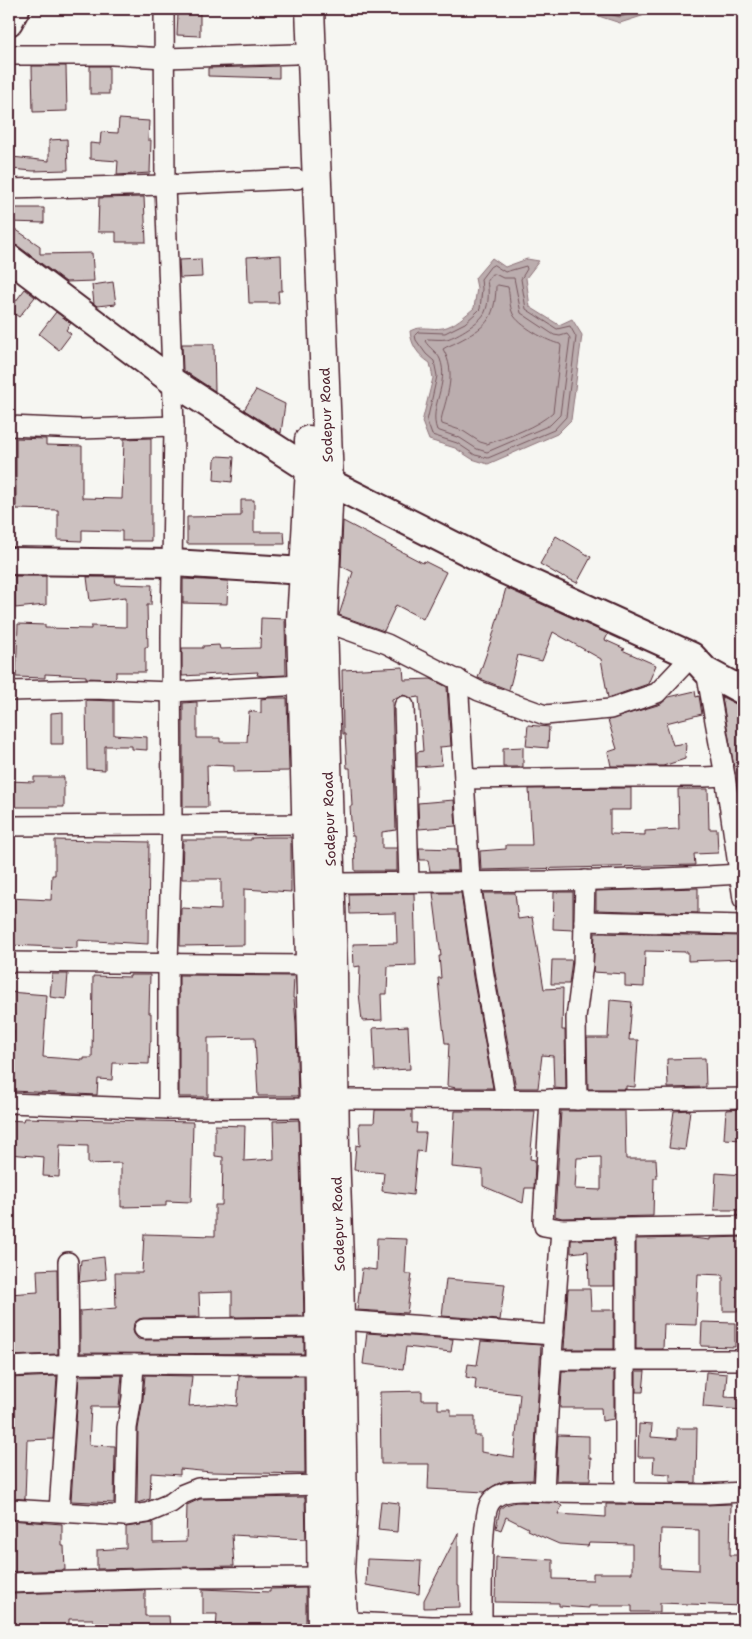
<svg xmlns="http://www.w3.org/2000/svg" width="752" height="1639" viewBox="0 0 752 1639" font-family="'Shantell Sans',sans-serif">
<rect width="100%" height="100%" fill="#f6f6f2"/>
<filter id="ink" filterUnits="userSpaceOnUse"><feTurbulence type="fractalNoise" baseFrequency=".02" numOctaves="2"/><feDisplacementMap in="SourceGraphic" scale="10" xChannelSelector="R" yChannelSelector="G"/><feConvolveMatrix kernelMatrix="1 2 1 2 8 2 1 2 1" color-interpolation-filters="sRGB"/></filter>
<g filter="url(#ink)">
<g fill="#bbadae" stroke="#8e747a">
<path d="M577,9h81l-13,6 -25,8z"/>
<path d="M492,258l13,9 22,-8 12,2 -13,17 4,29 29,18 13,-6 10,16 -11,85 -14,14 -69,30 -16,-5 -17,-11 -26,-8 -7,-18 11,-44 -3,-15c-12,-8 -19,-18 -20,-32 11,-6 21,-1 33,-3 11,-2 23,-13 31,-20l3,-20 -2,-10z"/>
</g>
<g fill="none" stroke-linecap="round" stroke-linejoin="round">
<g stroke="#77585f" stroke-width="1">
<path d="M592,9l28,8 26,-8"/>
<path d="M494,265l11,7 21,-6 1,3 -6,10 5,30 31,20 13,-3 6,11 -10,80 -12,13 -66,28 -13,-3 -18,-12 -25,-8 -5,-14 10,-45 -3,-15 -8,-7 -10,-14 -1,-5 3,-3 27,1 20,-10 12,-11 3,-3 2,-20 -1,-10 9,-12z"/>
<path d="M492,274h3l8,4h11l7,35 33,22 6,1 7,-2 3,4 -10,77 -10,10 -63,27 -10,-3 -17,-11 -23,-8c-9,-23 13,-46 3,-71 -3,-7 -11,-11 -15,-18l2,-2c6,0 14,1 20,0 10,-3 34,-17 38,-27 4,-9 4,-22 2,-31z"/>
<path d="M498,285l10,2c2,9 1,19 5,27 5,11 35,28 47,30l1,2 -8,66c-15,15 -46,25 -66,32l-7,-2 -17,-11 -21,-7 -1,-4c6,-26 16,-46 2,-71 4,-3 9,-4 14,-7 29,-15 38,-22 39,-55z"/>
</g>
</g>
<g fill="#ccc1c0" stroke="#4a1f2b" fill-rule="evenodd">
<path d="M178,13h22v23l-23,-1z"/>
<path d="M32,66h34l1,45 -34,1z"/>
<rect x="90" y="66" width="19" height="28"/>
<path d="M279,66v12l-71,-2v-8z"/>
<path d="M119,119l30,2 -1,19h3l-1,33 -33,2 1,-14 -28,-2v-16l10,1 1,-12 17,1z"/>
<path d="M67,139l1,31 -35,1 -22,-2 1,-12 37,4v-21z"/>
<path d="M144,197l2,45h-30v-10h-18l1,-34z"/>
<path d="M9,208h35v15l-35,-1z"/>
<path d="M9,225l31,21v8l52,-1 2,28 -28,1 -48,-36 -9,-3z"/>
<path d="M281,255l1,36h-4l1,12h-30l-2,-46z"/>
<path d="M201,259l1,18 -22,1 -1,-18z"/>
<path d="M113,282l3,22 -19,2 -3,-2 -2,-19z"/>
<path d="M25,289l10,8 -16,20 -10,-7z"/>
<path d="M56,312l15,11 -5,7 5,4 -12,16 -20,-16z"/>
<path d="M182,344h32l1,47 -32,-21z"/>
<path d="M256,390l29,14 -4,29 -37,-23z"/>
<path d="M16,438l30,1v6l36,1v52l40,1 2,-60 27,-1v103h-29v-10l-40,-1v11l-24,-1v-30l-42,-1z"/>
<path d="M218,456l16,1 -2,25 -18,-2 1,-20z"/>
<path d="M241,500h13v32h30l1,12h-98v-27l54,-1z"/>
<path d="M343,521l80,42 1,-2 22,11 -23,47 -27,-14 -12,26 -45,-16 14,-43 -12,-6z"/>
<path d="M556,536l35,21 -14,26 -14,-7 -1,1 -22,-13z"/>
<path d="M15,576h31v29l-31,3z"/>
<path d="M87,577h28l1,7 36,1 -1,20h-4l1,42h-3v25h-29v5l-2,2 -28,-1v-2l-41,-2v4l-29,-1 2,-53 27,1v3l46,1v-3l35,1v-30l-36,4z"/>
<path d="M183,579l45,2 -1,23 -44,-1z"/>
<path d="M506,588l102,46 -3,6 20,9 -3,1 34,15 -8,19 -40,14 -7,-39 -48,-27 -11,29 -24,-6 -9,35 -31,-12 14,-40z"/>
<path d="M261,618l24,1 1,56 -23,1 -6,-1 1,-3 -76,4v-28h21v-2l16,-1 1,4 40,-1z"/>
<path d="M403,667l1,13 27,-1 16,8 4,59 -11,1 2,18 -25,2v-15l6,-1 -4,-54 -8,1 -8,-3 -11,4 4,131 -14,2v16h15v23h-42l-1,-35h-2l-2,-30h2l-2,-38h-3l-2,-34h-2l-1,-64z"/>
<path d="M695,691l1,6 3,-1 3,18 -36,9 7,22 13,-2 -1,16 -22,7h-52l-3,-14 9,-3 -9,-29 53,-16 8,-7z"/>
<path d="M722,697l14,7 7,2v97h-3z"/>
<path d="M269,698h18l2,73 -55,1v-6l-27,-1 1,42h-25v-104l14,-1v36h23v4h27l2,-31 12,2v-14z"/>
<path d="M86,700l28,1v34l33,2v13l-15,-1v-3h-27v24l-18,-1z"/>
<path d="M63,712v32h-12v-31z"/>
<path d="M528,725l21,2 -1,21 -22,-2z"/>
<path d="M523,747v20h-20v-19z"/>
<path d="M34,777h30v30h-55v-26l25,1z"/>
<path d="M631,788v22h-21v24l35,1v-4l34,-2 -1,-40h30l1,40h8l1,24 -24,1 1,11 -214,5 -1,-19 26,-2v-4h26l-3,-56z"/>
<path d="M454,800l2,26 -37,3 -1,-26z"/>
<path d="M269,837h22v55l-47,-3v56l-64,1 1,-38 40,2v-31h-39l1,-39h68v-2z"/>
<path d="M55,840l94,2 -1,102 -71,-4v8l-68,-3v-47l42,2 1,-25h3z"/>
<path d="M419,848l38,1 1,22h-28l-2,-11h-8z"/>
<path d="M698,888v25l-102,-3v-19z"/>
<path d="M554,892h19v38l-20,-1z"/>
<path d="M414,893l2,72 -28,1 -1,28h-6l1,26 -20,1 -3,-28 1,-27 -6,1 -1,-23 44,-1 -1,-30 -46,1 -1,-20z"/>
<path d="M433,893h28l12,84 20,111h-37l-9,-2 2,-43h-4l-5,-42 -2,-23h3l-2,-22h2z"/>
<path d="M483,893h32l3,26 14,-2 12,72 19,-1 -1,42h3l1,59 -12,-1 -1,-32 -11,-1 -4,33h-22l-21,-115z"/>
<path d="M595,933l147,3 1,23 -55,2v-9l-43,-1 -1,36 -19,-1v-12l-32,-2z"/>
<path d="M552,960h20l-3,24h-18z"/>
<path d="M52,974h16l-2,25 -16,-2z"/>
<path d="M130,975h20l-1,38h2v29h-1l-1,22 -36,-1 -1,17 -14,-1 -1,16 -85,-4 2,-60h-5v-39l38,3 -4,62 41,3v-2h8l1,-82 37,1z"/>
<path d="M179,975l115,1 -1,22h1l2,26 2,72h-40l-3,-59 -47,1v59h-29z"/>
<path d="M610,1000l22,2 -3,38h9l-3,47 -9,-1v3h-38l-1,-51h21z"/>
<path d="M408,1026l2,43 -35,2 -2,-43z"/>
<path d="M705,1058l1,29 -38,1 -1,-29z"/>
<path d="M743,1109v31l-19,-1 2,-29z"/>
<path d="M375,1110h37v13h5l-1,10h10l-2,19 -7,-1 -4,44 -31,-4 2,-18 -30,-3 2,-25 4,1 -1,-23h15z"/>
<path d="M690,1110l-5,40 -16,-2 5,-37z"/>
<path d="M455,1111h80l-5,48 5,1 -1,28h-9l-2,15 -40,-17v-16l-31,-3z"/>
<path d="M561,1111h64l1,48h30l1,19h-3l-1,38 -91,2 -7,-2zM601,1157v33l-26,-1 2,-31z"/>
<path d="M24,1118l169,4 -2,80 -25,-1v5l-45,1v-44l-33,1v-18l-28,-1 -1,32 -16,-1 1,-19 -35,-3v-34l14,1z"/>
<path d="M299,1120l5,196 -72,1v-25l-33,1 1,24 -57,1 -4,1 -5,4 -1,7 1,4 4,5 6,1 160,-2v16l-224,-1v-42l36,-3 -1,-35h27l2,-39 71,2v-31h7l1,-48 -8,-1v-31l30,1 -1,35 30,-2 -1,-38z"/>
<path d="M716,1173l27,2v35h-29z"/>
<path d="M743,1237v74h-20v-36l-25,-1 -2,51 -32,-1 -1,25h-27v-110l56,-1 18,2v-2z"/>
<path d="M377,1238l30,1 -2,35h7l-5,39 -50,-3 5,-42 14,2z"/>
<path d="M614,1239v47h-25l-1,-35 -17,2v-13z"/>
<path d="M104,1257l2,22 -27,3 2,-22z"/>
<path d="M57,1269l1,85 -49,2v-62l29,-2 -1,-22z"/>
<path d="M446,1279l59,5 -5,36 -58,-4z"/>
<path d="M568,1289h22l1,21h23v39h-50z"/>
<path d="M702,1322l33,1v24l-34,-1z"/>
<path d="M367,1333l86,6 -2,13 -45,-5 -3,22 -40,-5z"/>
<path d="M481,1341l60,4 -8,135 -29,1 -9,4 -10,7 -57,-3 1,-25h-48l-1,-72 42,-1v9h16v9h13v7h24v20h6v16l33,5 6,-63 -45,-5 1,-10 -10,-2 2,-13 9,1z"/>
<path d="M562,1371h52v48l-12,2 -1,-13h-41z"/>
<path d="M636,1371h9l-2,21h-7z"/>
<path d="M706,1372l21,2 -2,23 18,1v12l-40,-3z"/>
<path d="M122,1375l-3,32h-28l-2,38 26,1 -1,57 -43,-2 8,-125z"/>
<path d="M145,1375l47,1 -3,30 28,-2 20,2 2,-30h65l1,98 -94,-2 -31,-3v6l-29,-2 -1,26 -13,4 1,-74 5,-30z"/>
<path d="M57,1376l-4,63 -26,1 -2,59 -16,-1v-120z"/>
<path d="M639,1424l13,1 -1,12 26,2v-11h20l-1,55 -26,-1v-8l-17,-1 1,-16h-16z"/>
<path d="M558,1435l31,1v22h2l-1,23h-34z"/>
<path d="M305,1497l1,42 -74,-4 2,31 -137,3v-19l29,-2v-21l27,-4v20l33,-1 1,-37 13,-6z"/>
<path d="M381,1501l18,2 -2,29 -19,-2z"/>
<path d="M516,1502l41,1 5,3 -4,8 48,3v-13l101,1 24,-1 -1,51h13v51l-83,-3v9h-28v-6h-43v2l-30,-2v-3l-64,-1 1,-45 57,3v19l40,1v-7h39v-29l-43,-1 -1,3 -29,-2 -32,-14 1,-2 -22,-11 -5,13 -5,-2 4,-19 5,-4zM661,1529l38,1v40l-39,-2z"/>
<path d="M9,1520l53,4v22h2l1,24 -56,2z"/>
<path d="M458,1533v53h1l1,21 -36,1v-8z"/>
<path d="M367,1559l54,2 -2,33 -53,-9z"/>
<path d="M306,1588v42h-90l1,-16h-14v-25l67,3v-3z"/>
<path d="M145,1590v26h24l1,14h-76l-1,-11h-24v11h-19v-4h-41v-32z"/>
</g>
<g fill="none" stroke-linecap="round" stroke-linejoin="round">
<g stroke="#4a1f2b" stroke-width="22">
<g id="street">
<path d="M164,9l1,176 9,241 -3,211 1,188 -4,139v145"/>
<path d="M9,55h103l53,3 130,-4"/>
<path d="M9,189l156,-4 132,-6"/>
<path d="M9,426l72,3 93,-3"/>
<path d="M323,621l64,23 92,47 66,24 65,-6 47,-16 35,-37"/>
<path d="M706,671l19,105 18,123"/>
<path d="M458,679l12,200 14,96 22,124"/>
<path d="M9,691l84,-2 78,3 131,-7"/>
<path d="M404,706l5,176"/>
<path d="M464,779l144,-2h96l21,-1"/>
<path d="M9,826l297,-2"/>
<path d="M331,883c136,-2 273,0 409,-9"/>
<path d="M584,921l159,4"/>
<path d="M9,962l301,3"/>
<path d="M335,1099l302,1 106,-2"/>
<path d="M550,1099l-7,122 1,5 17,3"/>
<path d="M577,1100l-1,-82 7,-54 2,-84"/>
<path d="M9,1103l159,6 146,-1"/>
<path d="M743,1226l-182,3 -13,183 -4,80 163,2 36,-2"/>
<path d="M625,1229v264"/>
<path d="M340,1320l214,15"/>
<path d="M144,1329l175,-2"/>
<path d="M552,1360h191"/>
<path d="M9,1367c104,-6 207,-1 311,-2"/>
<path d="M9,1509l116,7 22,-3 24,-10 12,-9 15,-6 123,-3"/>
<path d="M59,1511l10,-147 -1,-102"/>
<path d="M125,1516l2,-88 5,-31 2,-33"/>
<path d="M9,1583l165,-5 148,-1"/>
<path d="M332,1621l99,5 312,-2"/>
<path d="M482,1630c0,-20 -1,-114 8,-127 10,-16 38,-12 54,-11"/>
</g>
</g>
<g stroke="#4a1f2b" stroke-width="30">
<g id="secondary">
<path d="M9,22l7,-13"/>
<path d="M9,258l163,123 157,101 172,87 191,87 14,15 37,20"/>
<path d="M9,561l164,2 131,8"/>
</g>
</g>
<g stroke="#4a1f2b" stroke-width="31">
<g id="primary">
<path d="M310,9l19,473 -6,139 10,351 2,181 4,107 4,253 -3,59 4,58"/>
<path d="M309,440l1,29 -9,152 18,677 3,332"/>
</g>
</g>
<use href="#street" stroke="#f6f6f2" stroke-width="19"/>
<use href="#secondary" stroke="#f6f6f2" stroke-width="26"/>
<use href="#primary" stroke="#f6f6f2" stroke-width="28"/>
</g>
</g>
<g text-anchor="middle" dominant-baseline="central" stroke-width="5" stroke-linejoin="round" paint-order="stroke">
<g font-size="14" fill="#4a1f2b" stroke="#f6f6f2">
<text transform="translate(326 415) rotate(-92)">Sodepur Road</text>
<text transform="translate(329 819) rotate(-92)">Sodepur Road</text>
<text transform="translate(338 1224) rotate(-92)">Sodepur Road</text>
</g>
</g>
<rect width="752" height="1639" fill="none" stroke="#f6f6f2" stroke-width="30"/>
<rect x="15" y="15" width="722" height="1609" fill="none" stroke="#4a1f2b" stroke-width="2" filter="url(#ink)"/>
</svg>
